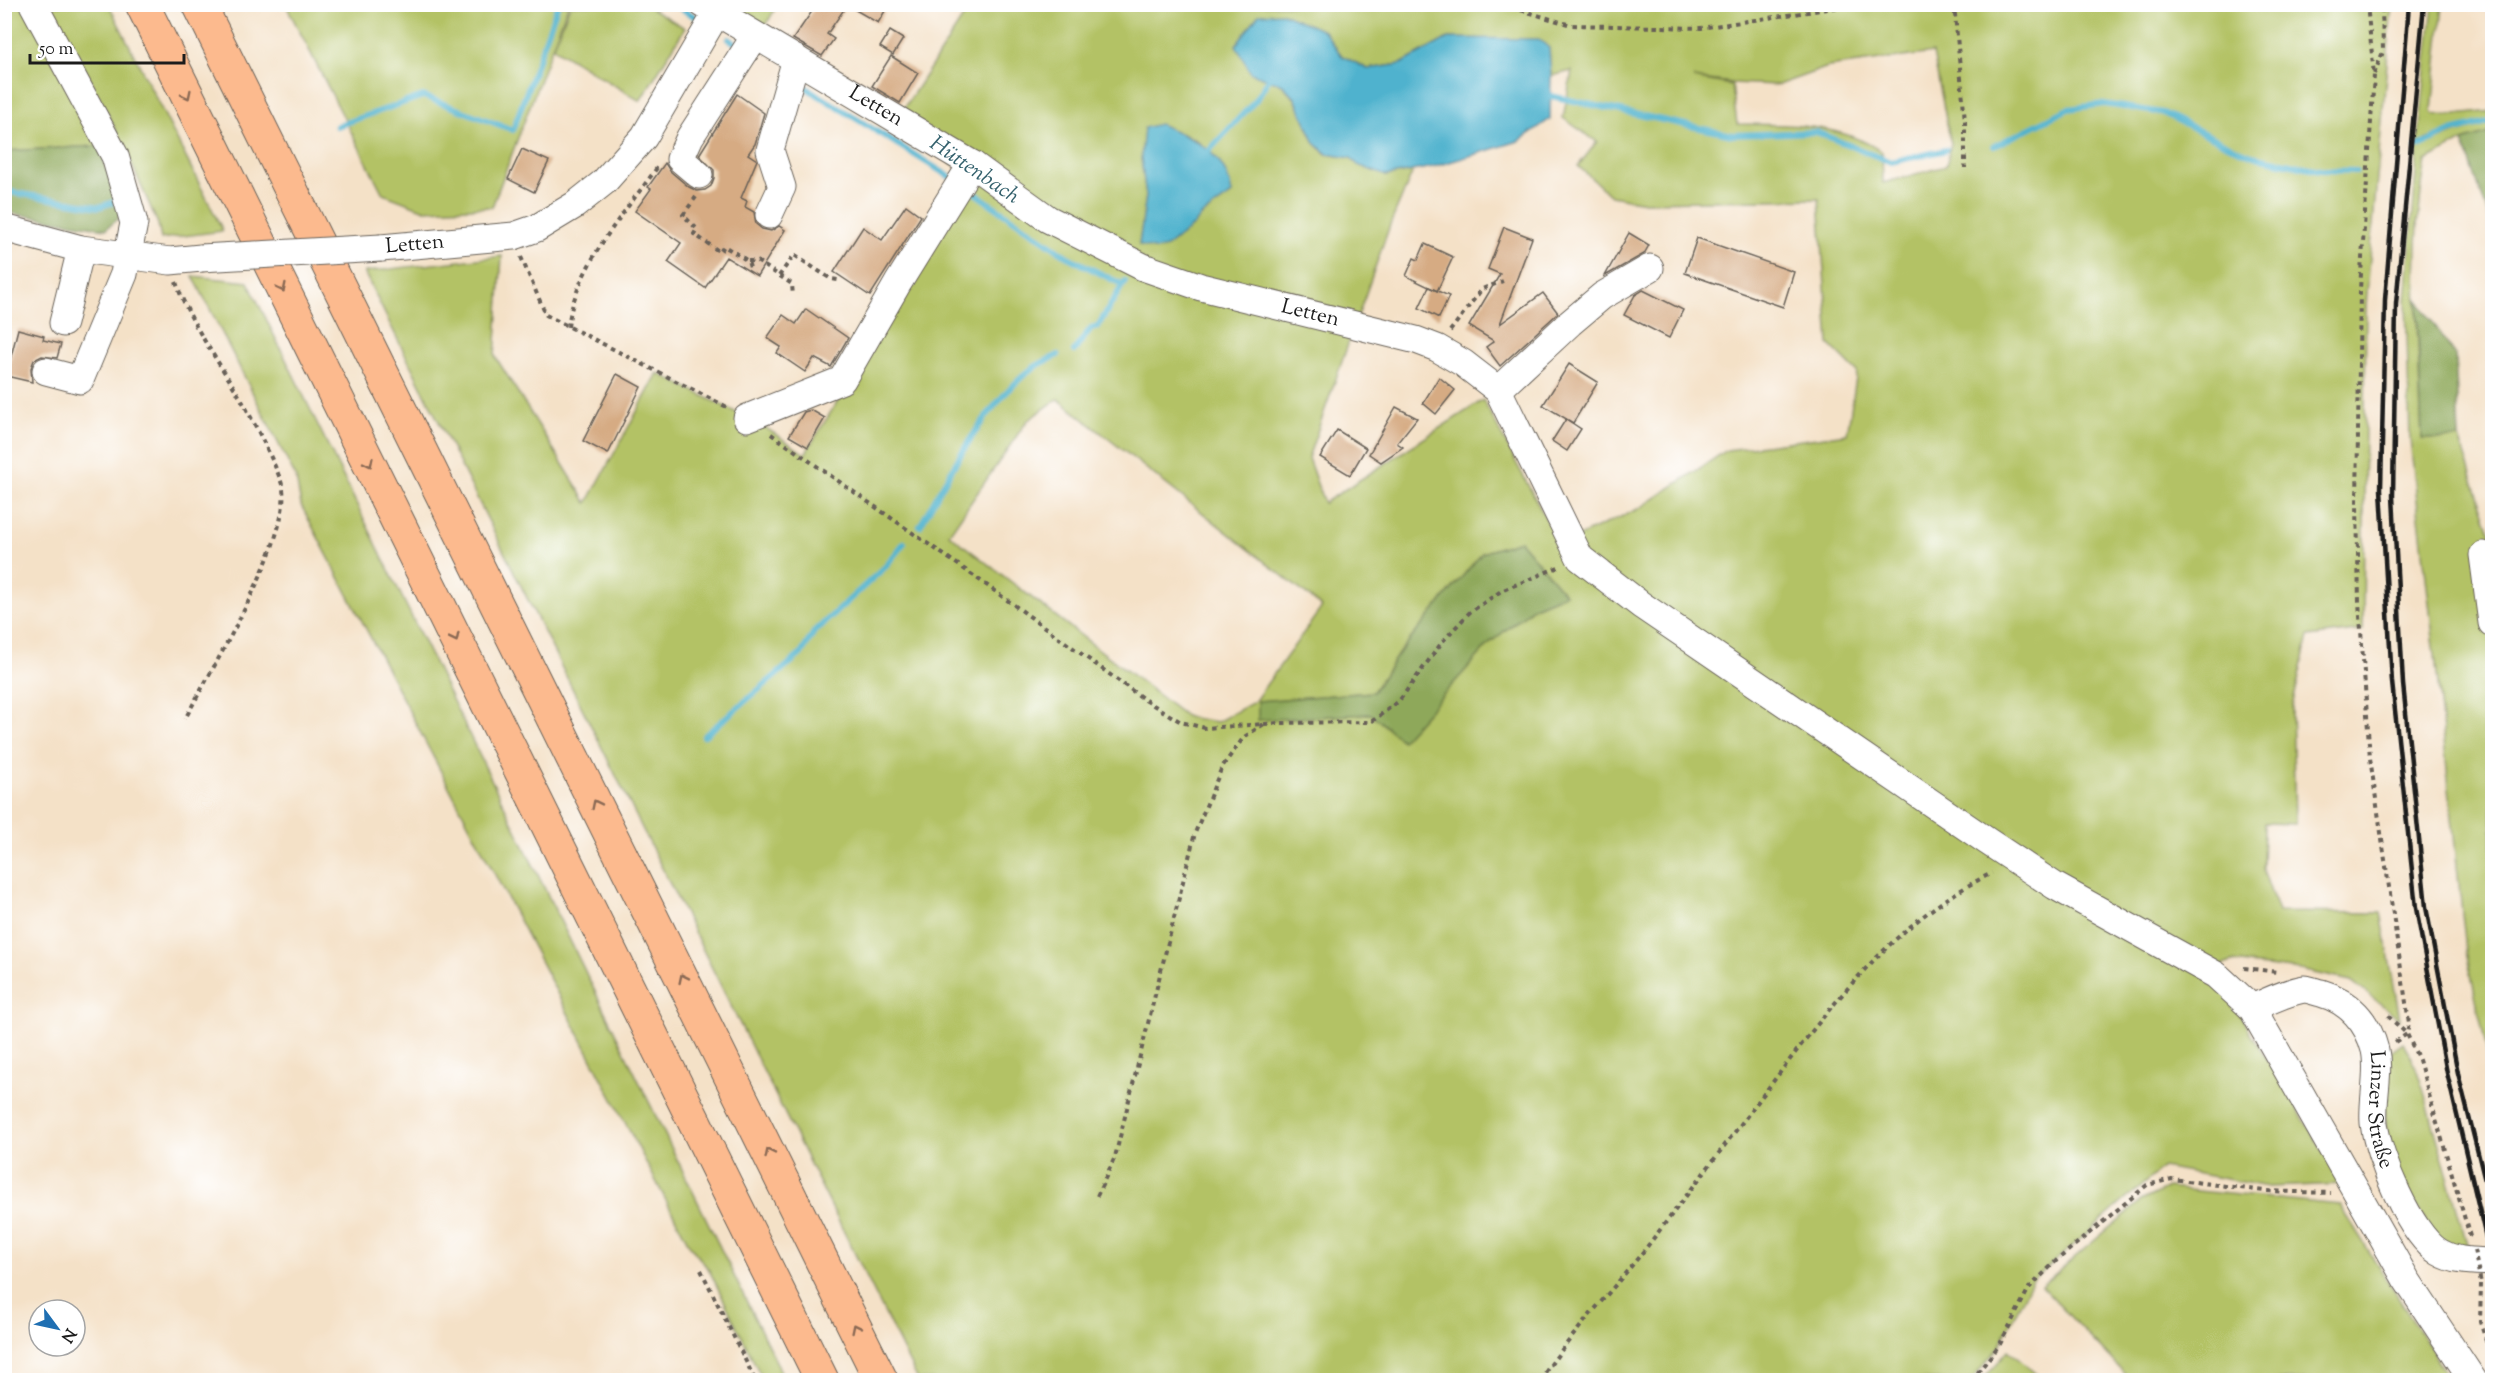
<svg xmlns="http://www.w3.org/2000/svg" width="2497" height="1385" viewBox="0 0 2497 1385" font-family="'Sorts Mill Goudy',serif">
<rect width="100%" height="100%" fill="#fff"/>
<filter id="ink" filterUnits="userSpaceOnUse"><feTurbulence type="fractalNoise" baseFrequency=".0167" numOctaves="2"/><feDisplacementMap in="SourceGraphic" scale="12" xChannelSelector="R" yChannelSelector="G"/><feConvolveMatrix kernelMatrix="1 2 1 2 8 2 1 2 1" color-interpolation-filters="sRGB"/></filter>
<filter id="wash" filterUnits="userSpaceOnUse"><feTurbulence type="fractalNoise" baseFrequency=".008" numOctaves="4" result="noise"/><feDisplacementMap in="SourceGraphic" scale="24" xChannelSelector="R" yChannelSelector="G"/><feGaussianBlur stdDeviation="1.35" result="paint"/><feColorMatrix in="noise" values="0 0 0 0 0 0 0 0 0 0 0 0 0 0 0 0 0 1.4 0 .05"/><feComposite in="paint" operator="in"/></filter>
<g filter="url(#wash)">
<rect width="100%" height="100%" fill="#f4e1c7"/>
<g fill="#b3c265" stroke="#686f40" stroke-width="1.5" fill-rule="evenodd">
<path d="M5,5h19l75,141 -94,5z"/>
<path d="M52,5h57l114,226 -62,8 -3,-15 -38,-86z"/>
<path d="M286,5h282l-76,202 -67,3 -42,-16z"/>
<path d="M570,5h76l39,23 -45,73 -87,-53z"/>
<path d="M723,5h54l-13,24z"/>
<path d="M971,5h1421l-26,300 -3,325 -55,7 -16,70 3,117 -31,-1 -1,47 15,42 103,1 19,106 -49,-38 -51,-11 -68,-8 -31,13 26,18 116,191 -75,3 -105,-20 -131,114 -33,65 -27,34h-1054l-554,-1108 138,-16 -7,100 92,147 71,-130 105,53 42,28 170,-276 -82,-53zM1324,31l18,25 26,13 33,-5 47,-26 101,10 2,28 21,-5 -9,47 34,24 -19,24 33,30 34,6 174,-3 10,145 28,28 -10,62 -120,16 -87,58 -61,28 -8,30 -88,-166 -159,103 -16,-45 82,-233 23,-54 -27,5 -35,-18 -25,-4 -11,-11 -20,-44 -13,-15 -14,-6zM1933,53l18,91 -5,22 -63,17 -1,-31c-44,-30 -95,-27 -145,-28l-5,-39 -39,-7 39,5 46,2 50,-18zM1159,124l37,16 11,10 25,44 -31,22 -62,29 7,-49 -5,-38zM1058,399l264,208 -68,95 -37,20 -30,-5 -238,-183 78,-113zM1520,541l45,53 -31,13 -43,35 -89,98 -31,-26 -112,-13 114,-9 26,-39 83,-100z"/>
<path d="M2433,5h10l-11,105 2,4 12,2 46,-5v8l-39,10 -35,14z"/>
<path d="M2492,123v9l-29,9 -37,20c-17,88 -7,189 -4,278l37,-1 33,100v537l-26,-124 -31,-296 -25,-215 -4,-139 12,-153 37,-15z"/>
<path d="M193,276l55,6 537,1098h-22l-54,-110 -19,-24 -389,-741 -5,-27z"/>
<path d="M2403,1043l10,16 11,33 45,159 -34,-13 -46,-81 -9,-97z"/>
<path d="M2167,1188l173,17 110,175h-319l-90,-94 100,-85z"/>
<path d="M2008,1350l35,30h-60z"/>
</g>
<g fill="#8ea85a" stroke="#55623b" stroke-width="1.5">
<path d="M2492,132v94l-29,-85z"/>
<path d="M99,146l24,69 -17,14 -101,-17v-61z"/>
<path d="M2417,299l38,56 4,83 -37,1z"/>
<path d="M1520,541l45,53 -31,13 -43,35 -89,98 -31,-26 -113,6v-19l115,-9 26,-39 83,-100z"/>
</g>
<g fill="#4fb2ce" stroke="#366775" stroke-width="1.5">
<path d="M1283,13l41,18 18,25 26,13 33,-5 47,-26 91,1 10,9 2,28 -1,43 -31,22 -86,26 -47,9 -28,-11 -7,-7 -24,-4 -12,-11 -20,-45 -13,-14 -31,-11 -15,-28 23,-31z"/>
<path d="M1159,124c35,15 67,28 73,70l-31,22 -6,8 -29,23 -9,3 -18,-5 7,-49 -5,-38 3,-30z"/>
</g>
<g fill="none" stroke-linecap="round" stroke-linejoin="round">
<g stroke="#4fb2ce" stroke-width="6">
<path d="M674,4l23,14"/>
<path d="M729,39l11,7"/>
<path d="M805,87l150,93"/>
<path d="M1544,97l7,-1 181,39 84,-3 75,30 55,-12"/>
<path d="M337,126l86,-30 90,34 45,-126"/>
<path d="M1994,146l74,-37 36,-5 59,9 69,34 25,10 63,13 36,1"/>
<path d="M2417,147l35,-16 40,-10"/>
<path d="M1204,156l52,-56 16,-26"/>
<path d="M966,187l102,70 55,28"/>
<path d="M4,191l95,16 15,-5"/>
<path d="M1074,351l17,-23 7,-2 27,-45"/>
<path d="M920,526c30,-53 61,-116 109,-155 8,-7 20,-11 29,-16"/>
<path d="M704,736l97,-82 13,-22 71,-65 19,-24"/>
</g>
</g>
<g id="blocks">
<g fill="#d6ab83">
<path d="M817,4h72l-11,19 -31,-18 -20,29 7,5 -12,17 -29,-17z"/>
<path d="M890,31l13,8 -10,16 -13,-8z"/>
<path d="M891,56l27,17 -18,30 -28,-17z"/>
<path d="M737,94l27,19 -9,31 -7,10 9,6 -16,38 6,3 -2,6 9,5 2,12 6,5 9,2 8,-5 6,4 -28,46 -31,-19 -21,31 -37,-26 13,-19 -46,-32 16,-22 -3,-2 17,-24 5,8 19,16 8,4 8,-1 6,-4 3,-8v-8l-15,-15z"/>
<path d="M522,149l27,12 -15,31 -26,-13z"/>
<path d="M906,205l15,11 -51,80 -36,-24 29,-45 19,13z"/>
<path d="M1504,227l28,11 -32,86 43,-31 15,20 -58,53 -14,-19 8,-6 -25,-15 31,-52 -12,-5z"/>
<path d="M1629,233l20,12 -5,9 -39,22z"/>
<path d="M1697,238l97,34 -11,35 -98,-34z"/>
<path d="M1425,244l28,13 -16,34 -31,-15 8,-18 4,2z"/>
<path d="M1429,287l20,9 -10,22 -20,-10z"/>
<path d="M1643,290l40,20 -14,28 -45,-23 11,-20z"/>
<path d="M806,309l42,29 -17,29 -17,-9 -9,14 -28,-19 4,-6 -14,-9 16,-23 13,9z"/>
<path d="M18,329l26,7 -1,4 18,4 -4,14 -15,-2 -8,4 -3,8 1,14 -26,-6z"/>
<path d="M1569,364l29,18 -25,41 -30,-18z"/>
<path d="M617,374l24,13 -33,67 -25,-13z"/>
<path d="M1439,377l16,13 -19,24 -13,-11z"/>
<path d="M1396,407l21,11 -20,25 6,4 -22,15 -12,-8z"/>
<path d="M811,410l14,8 -17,29 -19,-11 15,-24z"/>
<path d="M1566,419l15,10 -14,22 -15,-10z"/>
<path d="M1337,430l29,18 -16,27 -30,-18z"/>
</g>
</g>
</g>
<g filter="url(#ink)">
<use href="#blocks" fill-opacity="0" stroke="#686158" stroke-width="1.5"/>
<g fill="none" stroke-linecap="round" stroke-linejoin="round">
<g stroke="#686158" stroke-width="29">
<g id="minor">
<path d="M33,4l82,152 19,67 -10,51 -44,106 -34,-9"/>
<path id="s1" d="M703,4l269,160 76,55 95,48 58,20 215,53 21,8 26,15 35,27 82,168 61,47 346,236 68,45 161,89 36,33 154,271 67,101"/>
<path d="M699,175l-19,-16 10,-22 65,-101"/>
<path d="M769,215l13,-28 -12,-37 26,-91"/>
<path d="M4,228l77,21 89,12 31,-3"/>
<path id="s2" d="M381,248l133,-12 23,-8 38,-23 29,-23 40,-45 78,-133"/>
<path d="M63,323l18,-74"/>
<path d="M1498,390l72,-67 32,-27 48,-28"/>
<path d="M747,418l95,-38 56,-97 74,-119"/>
<path d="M2483,555l9,68"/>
<path id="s3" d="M2252,1008c17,-7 34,-16 52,-19 5,0 12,3 17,4 28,8 47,29 54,57 5,23 -3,50 -1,73 4,34 36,111 65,129 17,10 35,9 53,10"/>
</g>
</g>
<g stroke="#686158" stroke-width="35">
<g id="highway">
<path d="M142,4l680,1376"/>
<path d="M199,4l682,1376"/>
</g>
</g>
<g stroke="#686158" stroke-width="4" stroke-dasharray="4.5 4.5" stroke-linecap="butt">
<path d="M1458,4l59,5 54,16 130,3 160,-24"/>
<path d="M1954,4l11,117v47"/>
<path d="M2367,4l7,71 -14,214 -3,215 2,98 11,156 39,265 -2,11 -12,8"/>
<path d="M2374,74l9,-22 -1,-48"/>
<path d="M696,197l-13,18 14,14 -3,5 26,18 4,-6 24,15 2,7"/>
<path d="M521,257l25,58 183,93"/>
<path d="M748,261h9l35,23 1,12"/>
<path d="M779,276l15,-21 37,24 7,1"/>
<path d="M176,282c15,45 46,83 69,124 8,15 36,68 38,83 7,53 -71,179 -98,230"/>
<path d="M568,327c8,-62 56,-113 91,-162"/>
<path d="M1450,331l32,-42 21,-8"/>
<path d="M771,434l196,137 178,129 36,22 24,6 74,-5 92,-1 28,-21 44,-60 26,-28 32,-22 60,-25"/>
<path d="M2244,968l34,4"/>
<path d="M2388,1016l19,18 12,26 52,180"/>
<path d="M1097,1196l18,-39 80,-324 27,-66 22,-30 20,-13"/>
<path d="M701,1270l54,110"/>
<path d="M2481,1284l-1,38 12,36"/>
<path d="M1540,1380c34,-51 79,-96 116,-145 38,-49 75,-98 113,-148 64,-84 125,-166 223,-214"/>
<path d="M1972,1380l28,-36 29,-56 28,-28 90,-75 25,-6 92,12 67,2"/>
</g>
<use href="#minor" stroke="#fff" stroke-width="27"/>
<use href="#highway" stroke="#fcba8e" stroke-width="33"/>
<g stroke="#1c1c1c" stroke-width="4.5">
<path d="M2409,4l-24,296 -4,189 11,193 24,226 31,165 45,190"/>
<path d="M2424,4l-28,300 -3,192 10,188 23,223 32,166 34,136"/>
</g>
<g stroke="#686158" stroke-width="29" stroke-linecap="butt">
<path id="minor-bridge" d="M201,258l180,-10"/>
</g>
<path stroke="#686158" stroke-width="4" stroke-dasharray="4.5 4.5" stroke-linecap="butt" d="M2474,1250l7,33"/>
<use href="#minor-bridge" stroke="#fff" stroke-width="27"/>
</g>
<defs><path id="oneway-chevron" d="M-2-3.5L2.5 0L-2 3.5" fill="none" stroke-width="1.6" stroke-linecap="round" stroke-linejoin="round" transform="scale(1.5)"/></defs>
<g stroke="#8c6b55">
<use href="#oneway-chevron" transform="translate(187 95) rotate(64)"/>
<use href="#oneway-chevron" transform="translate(282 288) rotate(64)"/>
<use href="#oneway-chevron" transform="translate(369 463) rotate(64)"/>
<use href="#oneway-chevron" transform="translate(455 638) rotate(64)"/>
<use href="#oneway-chevron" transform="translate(596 804) rotate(-116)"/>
<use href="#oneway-chevron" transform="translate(683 978) rotate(-116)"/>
<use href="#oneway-chevron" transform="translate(769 1153) rotate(-116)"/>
<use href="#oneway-chevron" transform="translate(856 1328) rotate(-116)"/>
</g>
</g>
<g text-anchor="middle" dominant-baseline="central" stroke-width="4.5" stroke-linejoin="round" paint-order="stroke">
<g font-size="21" fill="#1c1c1c" stroke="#fff">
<text stroke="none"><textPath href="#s1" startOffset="201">Letten</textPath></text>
<text stroke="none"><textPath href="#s2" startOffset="34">Letten</textPath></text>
<text stroke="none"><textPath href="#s1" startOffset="687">Letten</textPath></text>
<text stroke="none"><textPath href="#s3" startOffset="216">Linzer Straße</textPath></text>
</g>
<g font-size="22" font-style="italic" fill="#33606c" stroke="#fff">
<text transform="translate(974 171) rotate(34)">Hüttenbach</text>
</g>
</g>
<rect width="2497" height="1385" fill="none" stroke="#fff" stroke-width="24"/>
<g transform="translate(57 1328) rotate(123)"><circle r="28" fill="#ffffff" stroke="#a4a4a4" stroke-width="1.5"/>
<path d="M0-4.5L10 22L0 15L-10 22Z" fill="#1f6fb2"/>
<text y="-9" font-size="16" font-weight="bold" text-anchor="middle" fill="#1c1c1c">N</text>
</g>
<path d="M30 54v9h154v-9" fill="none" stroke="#1c1c1c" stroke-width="3"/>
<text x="39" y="54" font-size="18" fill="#1c1c1c" stroke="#ffffff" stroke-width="4.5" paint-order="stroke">50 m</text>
</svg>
